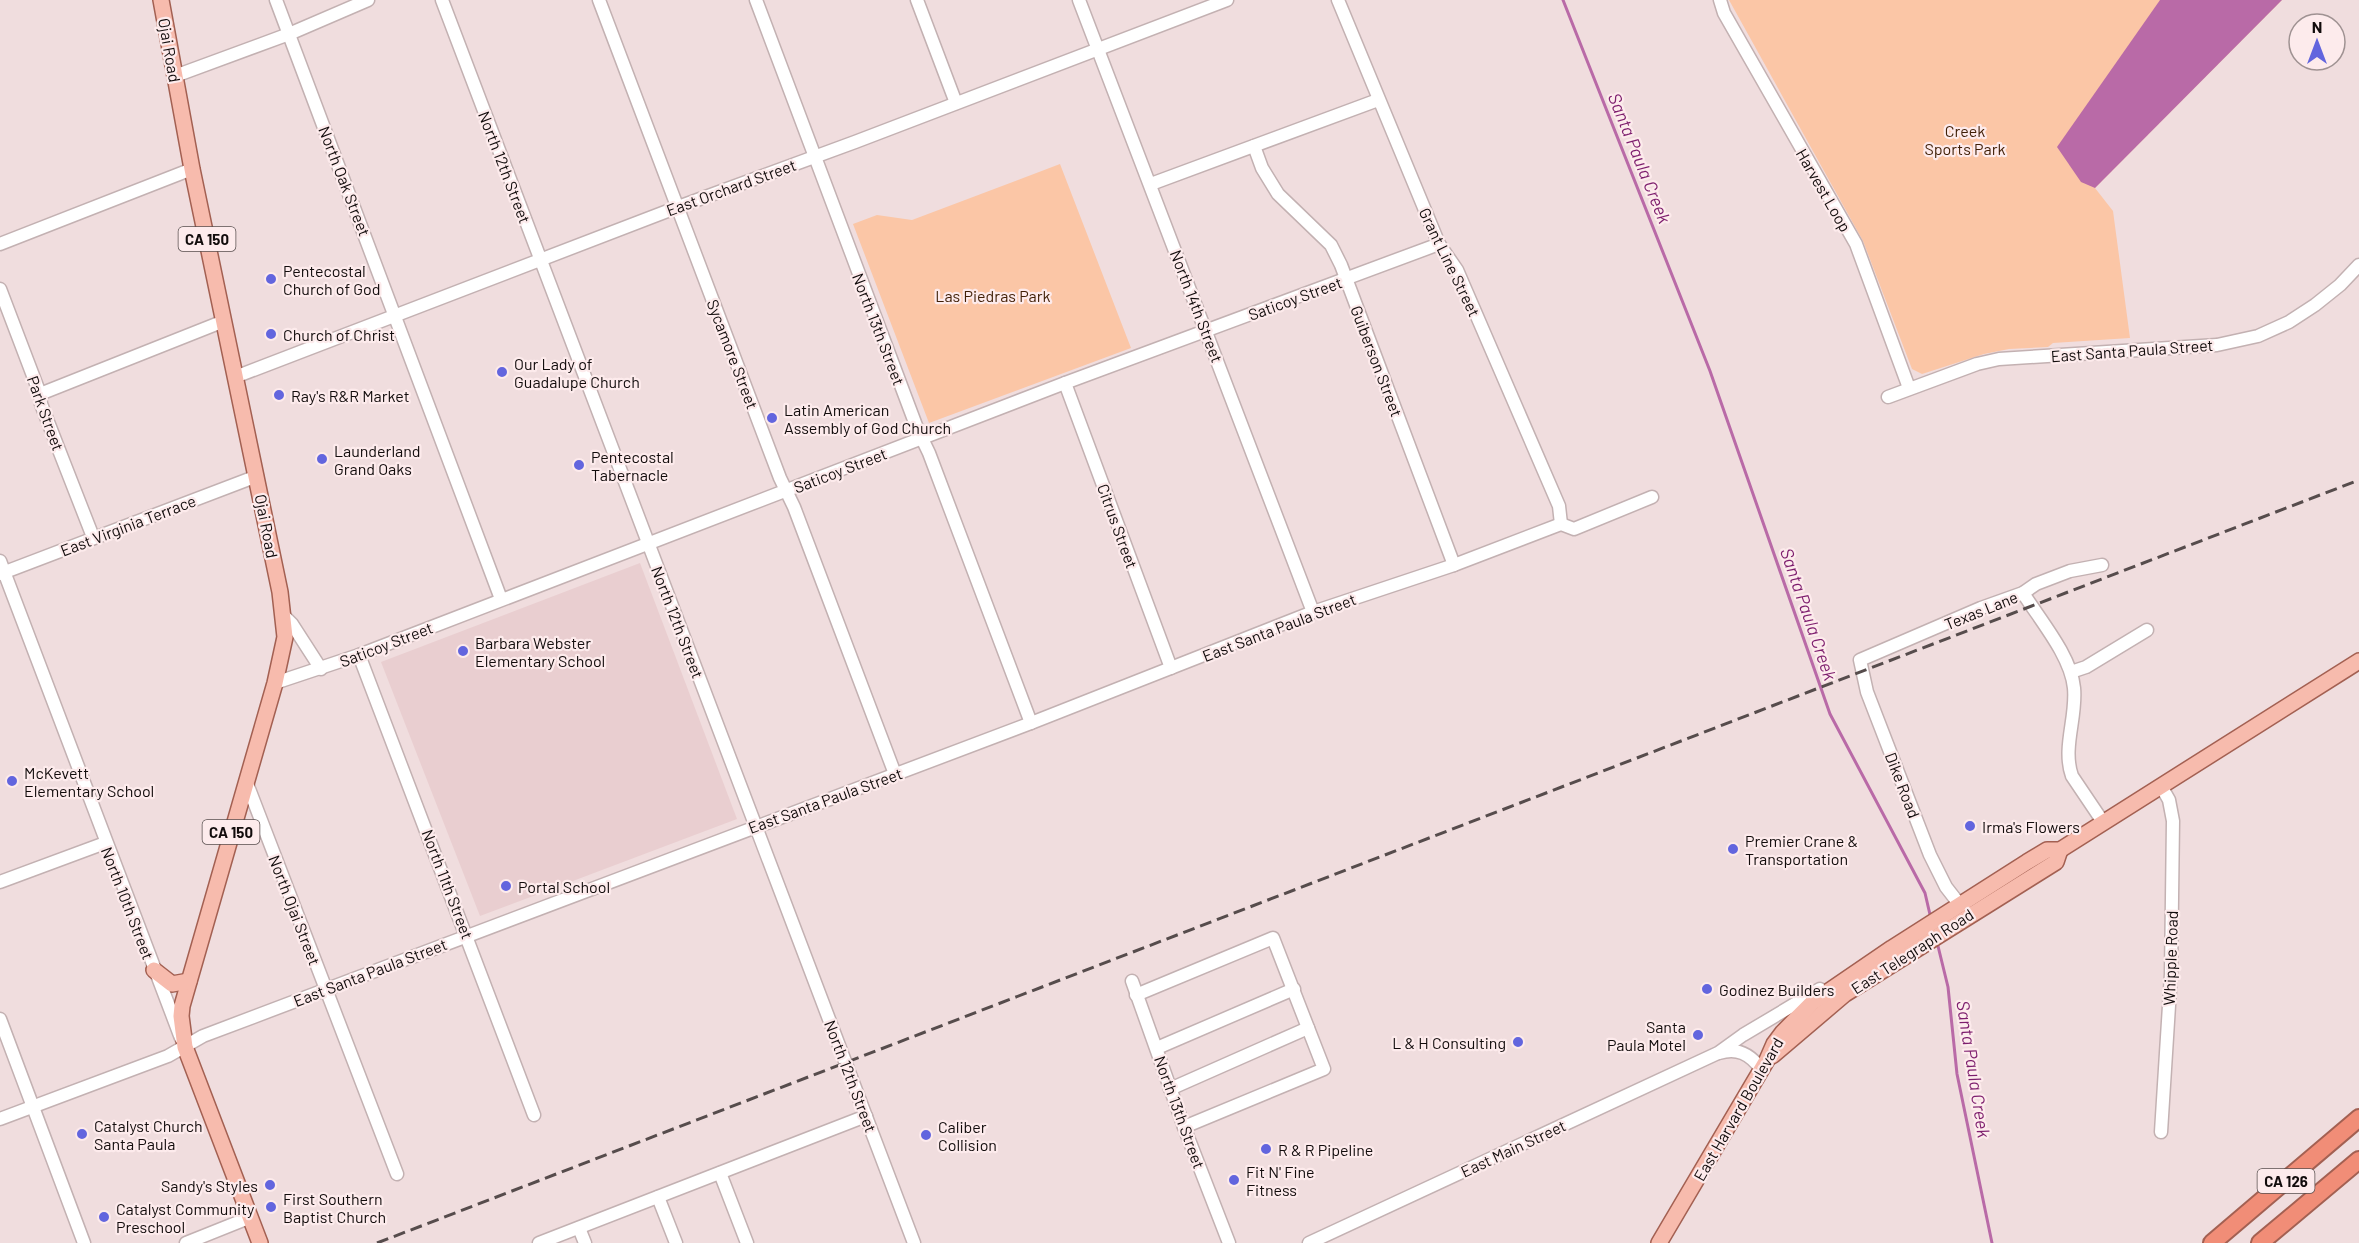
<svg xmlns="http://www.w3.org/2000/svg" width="2359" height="1243" viewBox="0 0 2359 1243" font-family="Barlow,sans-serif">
<rect width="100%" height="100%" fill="#f0ddde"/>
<path fill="#e9ced0" d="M640,563l97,256 -257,97 -99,-254z"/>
<g fill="#fbc6a6">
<path d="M1729,0h553l-187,188 18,23 17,127 -77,5 -5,4 -39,2 -25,5 -62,20 -10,-5 -49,-128z"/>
<path d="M1060,164l71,184 -202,75 -76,-199 24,-9 35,5z"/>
</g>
<path fill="#b96aa7" d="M2160,0h122l-187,188 -14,-6 -24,-35z"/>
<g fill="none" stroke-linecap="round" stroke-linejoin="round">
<g stroke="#b96aa7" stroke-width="3">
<path d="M1563,0l147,371 120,343 95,179 6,26"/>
<path d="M1937,942l11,45 9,87 35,169"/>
</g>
<g stroke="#c3b1b2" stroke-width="15">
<g id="minor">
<path d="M276,0l225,599"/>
<path d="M442,0l472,1243"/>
<path d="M599,0l181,478 14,29 101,267"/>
<path d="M756,0l161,428 12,25 102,270"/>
<path d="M917,0l39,103"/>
<path d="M1079,0l234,612"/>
<path d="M1338,0l101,244 18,26 102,236 2,18"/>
<path d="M1720,0l4,13 132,231 53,144"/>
<path d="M175,76l114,-42 79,-34"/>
<path d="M1254,146l8,22 16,26 53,51 10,20 113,300"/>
<path d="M1151,184l227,-84"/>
<path d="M0,244l192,-75"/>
<path d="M0,289l40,105 1,10 52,133"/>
<path d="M235,377l443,-170 177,-65 372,-142"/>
<path d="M1065,383l106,285"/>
<path d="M40,394l184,-73"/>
<path d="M1888,397l89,-33 22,-5 218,-14 41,-9 31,-14 26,-17 25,-20 19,-20"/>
<path d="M0,561l181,477"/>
<path d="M0,574l257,-98"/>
<path d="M2023,593c17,27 48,63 51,95 3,29 -12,60 -2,88l31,46"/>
<path d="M284,616l8,8 29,45"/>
<path d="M359,655l175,460"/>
<path d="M2071,672l15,-5 61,-37"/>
<path d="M275,683l84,-28 706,-272 374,-139"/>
<path d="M246,781l151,393"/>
<path d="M2161,786l8,14 4,21 -2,153 -10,158"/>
<path d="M0,882l105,-39"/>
<path d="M1960,905l-14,-18 -16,-32 -63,-163 -7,-32 121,-52 42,-15 13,-9 34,-13 32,-6"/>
<path d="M1132,981l52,146 45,116"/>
<path d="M1136,995l137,-57 51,131 -140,58"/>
<path d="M0,1019l84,224"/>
<path d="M1157,1048l137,-59"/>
<path d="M1719,1053c18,-6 31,1 42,16"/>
<path d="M1170,1089l138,-61"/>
<path d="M0,1119l168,-63 35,-20 828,-313 282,-111 141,-47 107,-41 13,5 78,-32"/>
<path d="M720,1173l27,70"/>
<path d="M658,1197l18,46"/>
<path d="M579,1228l6,15"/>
<path d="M186,1243l65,-26"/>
<path d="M539,1243l327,-127"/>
<path d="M1309,1243l409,-190 25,-18 77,-46"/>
</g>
</g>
<g stroke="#a36052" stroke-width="18">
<g id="major">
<path d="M161,0l31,169 88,423 5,45 -10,46 -93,323 -1,10 4,31 75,196"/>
<path d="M154,970l18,14 17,-3"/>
<path d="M1772,1056l73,-62 211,-132 4,-12"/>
<path d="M1659,1243l108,-183 7,-16 9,-12 30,-30 79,-54 135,-86 20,-12h13l299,-189"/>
</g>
</g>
<g stroke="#a36052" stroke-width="20">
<g id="highway">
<path d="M2212,1243l147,-125"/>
<path d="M2260,1243l99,-83"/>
</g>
</g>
<use href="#minor" stroke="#fff" stroke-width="12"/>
<use href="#major" stroke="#f7bbad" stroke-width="15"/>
<use href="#highway" stroke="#f18d77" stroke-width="16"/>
<path stroke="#564c4c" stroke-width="3" stroke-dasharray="12 6" stroke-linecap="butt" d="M377,1243l1982,-763"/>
</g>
<g fill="#6265de" stroke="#fdebec" stroke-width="2">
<circle cx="271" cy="279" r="6"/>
<circle cx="271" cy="334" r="6"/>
<circle cx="502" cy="372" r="6"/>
<circle cx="279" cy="395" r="6"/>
<circle cx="772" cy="418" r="6"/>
<circle cx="322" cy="459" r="6"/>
<circle cx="579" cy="465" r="6"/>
<circle cx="463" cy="651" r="6"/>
<circle cx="12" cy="781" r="6"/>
<circle cx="1970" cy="826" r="6"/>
<circle cx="1733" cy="849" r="6"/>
<circle cx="506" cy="886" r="6"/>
<circle cx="1707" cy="989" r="6"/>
<circle cx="1698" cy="1035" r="6"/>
<circle cx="1518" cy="1042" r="6"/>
<circle cx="82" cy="1134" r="6"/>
<circle cx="926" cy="1135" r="6"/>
<circle cx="1266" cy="1149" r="6"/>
<circle cx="1234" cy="1180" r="6"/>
<circle cx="270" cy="1185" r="6"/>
<circle cx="271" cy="1207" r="6"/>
<circle cx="104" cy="1217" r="6"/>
</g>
<g text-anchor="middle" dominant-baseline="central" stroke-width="4.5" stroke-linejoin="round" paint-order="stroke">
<g fill="#fdebec" stroke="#584f4f" stroke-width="1.5">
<rect x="178.5" y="227" width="57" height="24" rx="4.5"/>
<rect x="202.5" y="820" width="57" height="24" rx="4.5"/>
<rect x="2257.5" y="1169" width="57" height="24" rx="4.5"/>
</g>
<g font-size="15" font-weight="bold" fill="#120c0c">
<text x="207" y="239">CA 150</text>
<text x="231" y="832">CA 150</text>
<text x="2286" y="1181">CA 126</text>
</g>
<g font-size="16" fill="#120c0c" stroke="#fdebec">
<text transform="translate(170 50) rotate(80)">Ojai Road</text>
<text transform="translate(505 167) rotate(69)">North 12th Street</text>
<text transform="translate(345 181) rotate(69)">North Oak Street</text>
<text transform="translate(731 187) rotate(-20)">East Orchard Street</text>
<text transform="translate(1824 190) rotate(60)">Harvest Loop</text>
<text transform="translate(1450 262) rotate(64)">Grant Line Street</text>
<text transform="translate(1295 298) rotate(-20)">Saticoy Street</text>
<text transform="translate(1197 306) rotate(69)">North 14th Street</text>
<text transform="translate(879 329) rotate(69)">North 13th Street</text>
<text transform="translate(2132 350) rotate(-4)">East Santa Paula Street</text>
<text transform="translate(733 354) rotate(69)">Sycamore Street</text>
<text transform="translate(1377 361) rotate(69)">Guiberson Street</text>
<text transform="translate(46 413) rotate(70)">Park Street</text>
<text transform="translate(840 470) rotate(-21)">Saticoy Street</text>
<text transform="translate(128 525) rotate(-21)">East Virginia Terrace</text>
<text transform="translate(267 526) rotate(79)">Ojai Road</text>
<text transform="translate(1118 526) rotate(70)">Citrus Street</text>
<text transform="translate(1981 610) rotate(-22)">Texas Lane</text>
<text transform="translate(678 622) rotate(69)">North 12th Street</text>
<text transform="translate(1279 627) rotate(-21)">East Santa Paula Street</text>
<text transform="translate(386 644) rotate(-21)">Saticoy Street</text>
<text transform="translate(1903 785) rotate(69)">Dike Road</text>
<text transform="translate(825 800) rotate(-20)">East Santa Paula Street</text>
<text transform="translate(448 884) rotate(69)">North 11th Street</text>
<text transform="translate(128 903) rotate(69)">North 10th Street</text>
<text transform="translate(295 910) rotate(69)">North Ojai Street</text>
<text transform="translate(1912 951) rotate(-33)">East Telegraph Road</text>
<text transform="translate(2170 958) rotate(-88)">Whipple Road</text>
<text transform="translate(370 972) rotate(-21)">East Santa Paula Street</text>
<text transform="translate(851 1076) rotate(69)">North 12th Street</text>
<text transform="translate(1738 1109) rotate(-60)">East Harvard Boulevard</text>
<text transform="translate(1180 1112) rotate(70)">North 13th Street</text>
<text transform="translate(1513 1148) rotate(-25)">East Main Street</text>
</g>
<g font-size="16" fill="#401f06" stroke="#fdebec">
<text x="1965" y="130">Creek<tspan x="1965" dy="18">Sports Park</tspan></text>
<text x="993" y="295">Las Piedras Park</text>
</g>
<g font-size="16" fill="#120c0c" stroke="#fdebec" text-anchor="start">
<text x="283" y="270">Pentecostal<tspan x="283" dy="18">Church of God</tspan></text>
<text x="283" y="334">Church of Christ</text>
<text x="514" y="363">Our Lady of<tspan x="514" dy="18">Guadalupe Church</tspan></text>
<text x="291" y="395">Ray's R&amp;R Market</text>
<text x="784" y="409">Latin American<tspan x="784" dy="18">Assembly of God Church</tspan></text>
<text x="334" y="450">Launderland<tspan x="334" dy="18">Grand Oaks</tspan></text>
<text x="591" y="456">Pentecostal<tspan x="591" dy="18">Tabernacle</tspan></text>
<text x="475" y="642">Barbara Webster<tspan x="475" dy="18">Elementary School</tspan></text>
<text x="24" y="772">McKevett<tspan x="24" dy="18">Elementary School</tspan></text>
<text x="1982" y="826">Irma's Flowers</text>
<text x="1745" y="840">Premier Crane &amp;<tspan x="1745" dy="18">Transportation</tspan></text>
<text x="518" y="886">Portal School</text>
<text x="1719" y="989">Godinez Builders</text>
<text x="1686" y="1026" text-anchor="end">Santa<tspan x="1686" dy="18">Paula Motel</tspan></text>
<text x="1506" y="1042" text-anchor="end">L &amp; H Consulting</text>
<text x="94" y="1125">Catalyst Church<tspan x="94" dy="18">Santa Paula</tspan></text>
<text x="938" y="1126">Caliber<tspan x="938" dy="18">Collision</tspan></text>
<text x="1278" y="1149">R &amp; R Pipeline</text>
<text x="1246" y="1171">Fit N' Fine<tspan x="1246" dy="18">Fitness</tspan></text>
<text x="258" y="1185" text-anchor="end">Sandy's Styles</text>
<text x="283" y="1198">First Southern<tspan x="283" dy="18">Baptist Church</tspan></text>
<text x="116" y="1208">Catalyst Community<tspan x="116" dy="18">Preschool</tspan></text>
</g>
<g font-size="18" font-style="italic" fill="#7d1d6d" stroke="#fdebec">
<text transform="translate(1640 158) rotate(68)">Santa Paula Creek</text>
<text transform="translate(1809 614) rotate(71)">Santa Paula Creek</text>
<text transform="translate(1974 1069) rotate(81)">Santa Paula Creek</text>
</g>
</g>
<g transform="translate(2317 42)"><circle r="28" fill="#fdebec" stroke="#9f9292" stroke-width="1.5"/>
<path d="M0-4.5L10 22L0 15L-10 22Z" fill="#6265de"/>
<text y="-9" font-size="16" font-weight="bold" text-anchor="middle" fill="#120c0c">N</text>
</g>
</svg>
